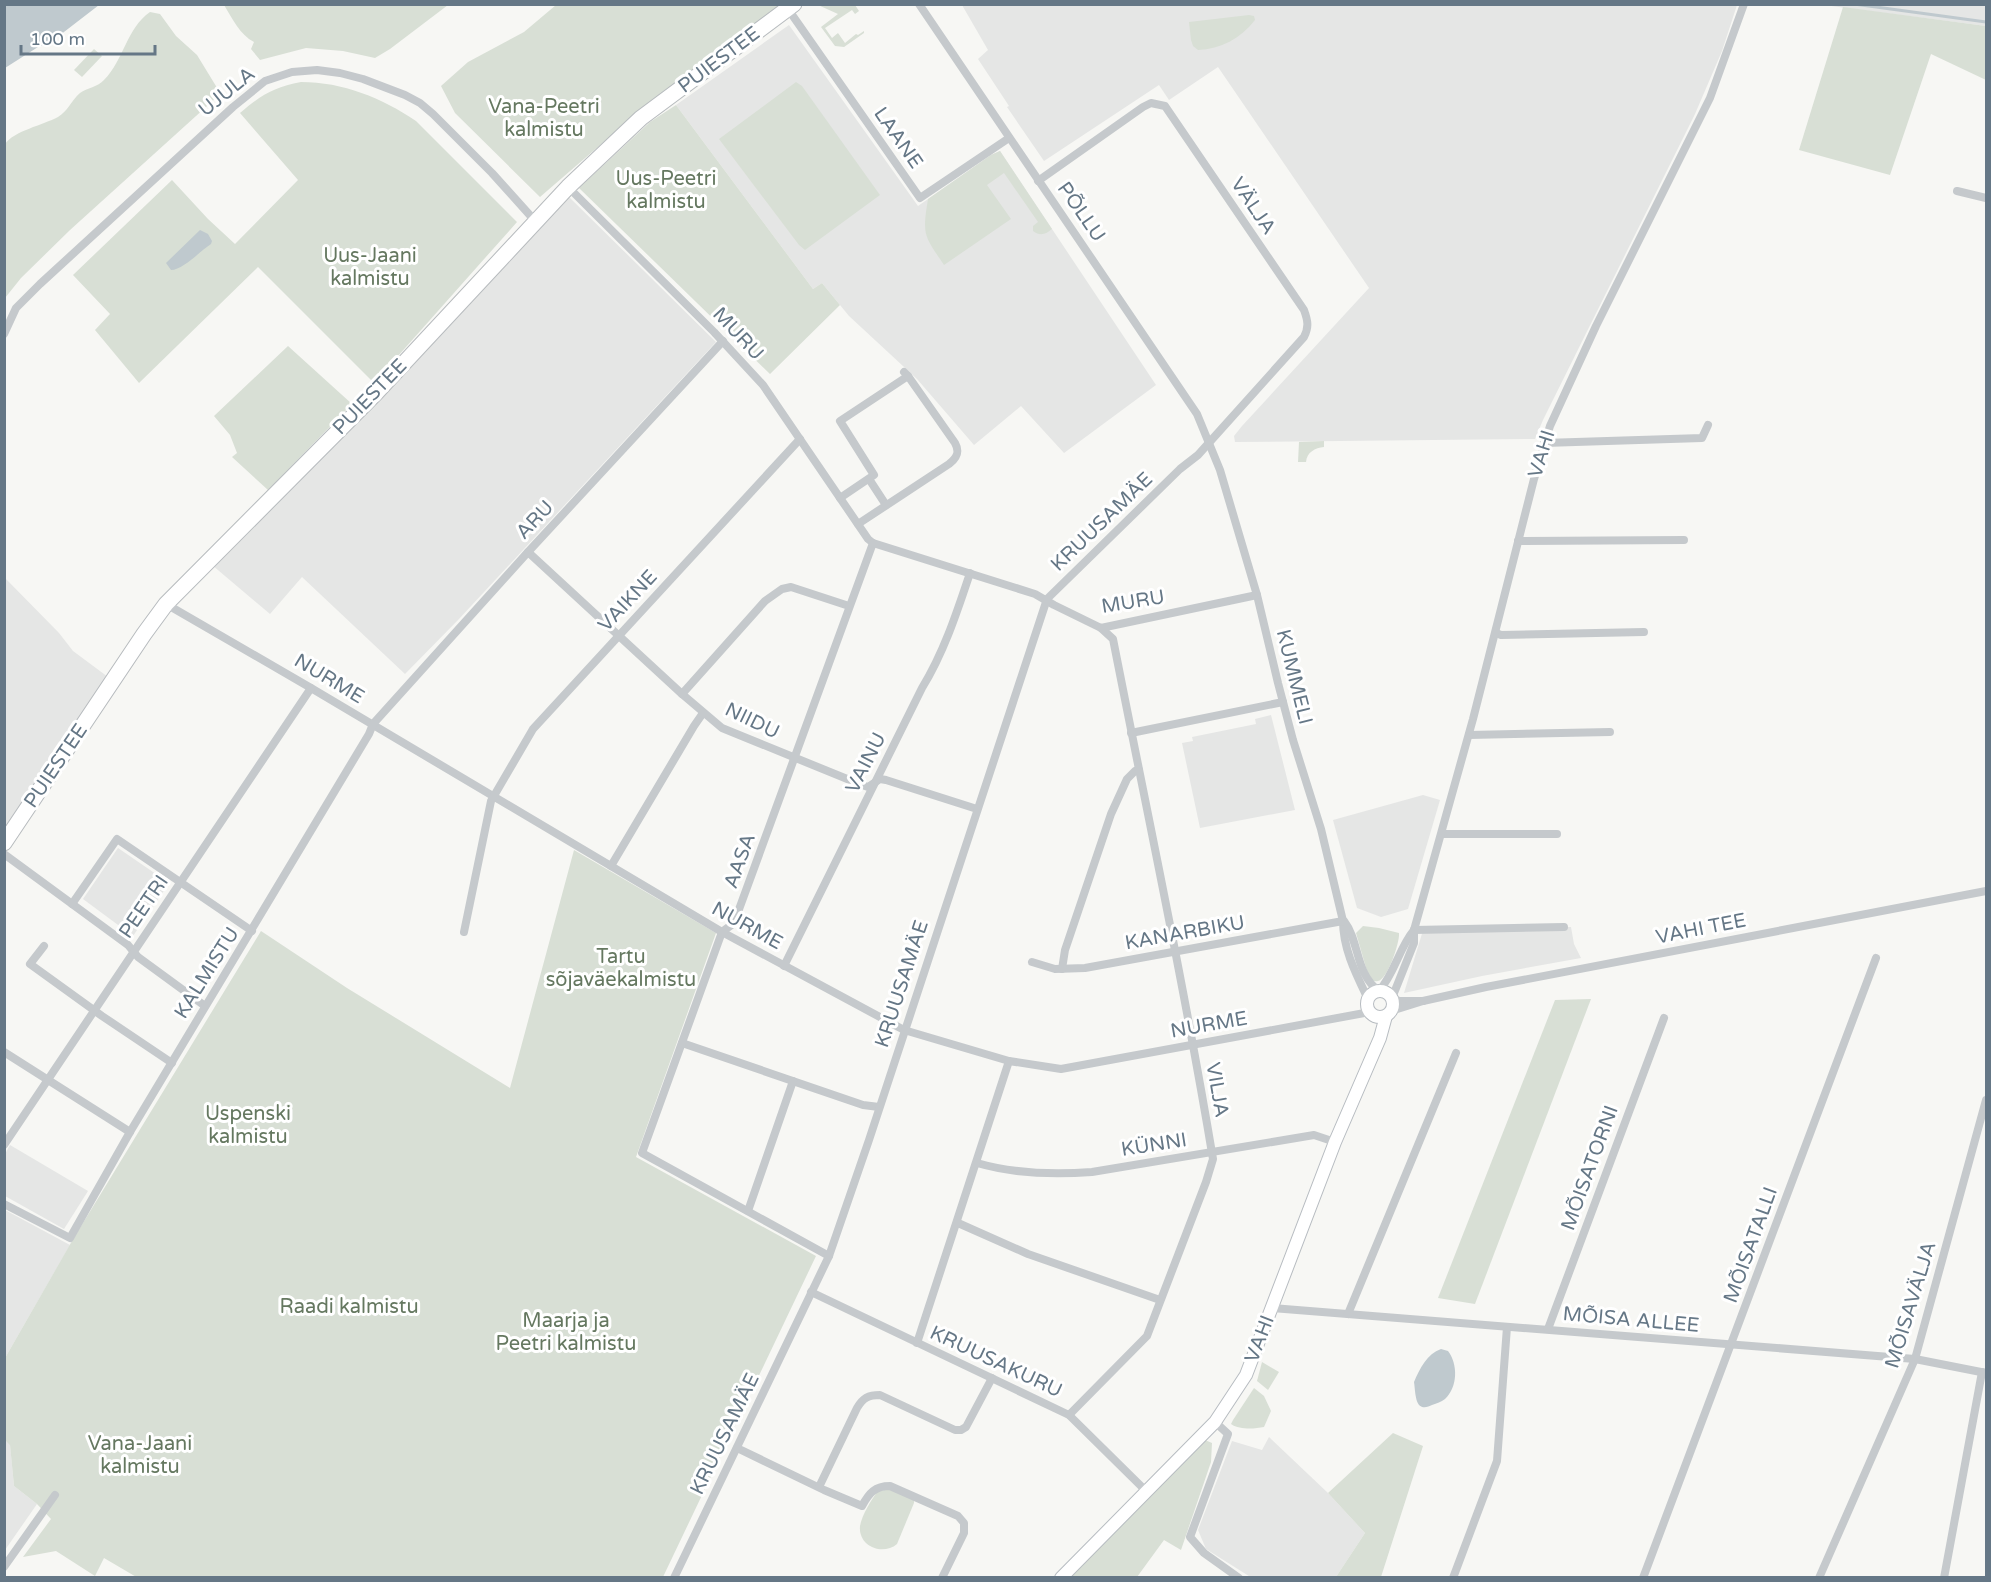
<svg xmlns="http://www.w3.org/2000/svg" width="1991" height="1582" viewBox="0 0 1991 1582" font-family="'Varela Round',sans-serif">
<rect width="100%" height="100%" fill="#f7f7f4"/>
<g fill="#e5e6e5">
<path d="M962,5h775l-15,46 -27,63 -152,306 -8,19 -300,3 -1,-6 8,-10 127,-138 -151,-221 -49,33 -10,-15 -115,76 -37,-54 2,-1 -31,-47 10,-9z"/>
<path d="M1824,5h162v21l-140,-18z"/>
<path d="M789,25l129,181 73,-51 9,-4 156,234 -92,68 -43,-47 -47,39 -57,-66 -68,-63 -27,-33 -9,6 -137,-184z"/>
<path d="M568,196l148,146 -257,277 -54,55 -103,-97 -32,37 -58,-49z"/>
<path d="M5,578l54,55 14,18 35,26 -103,156z"/>
<path d="M1271,715l24,95 -95,18 -18,-85 11,-2 -1,-4 64,-13 -1,-5z"/>
<path d="M1423,795l17,5 -32,109 -27,8 -24,-9 -24,-88z"/>
<path d="M118,848l51,35 -36,53 -50,-37z"/>
<path d="M1424,927h147l3,17 7,14 -99,18 -78,17z"/>
<path d="M10,1145l78,46 -24,38 -59,-33v-42z"/>
<path d="M5,1210l65,35 -65,113z"/>
<path d="M1269,1437l59,56 37,40 -29,44 -84,1 -46,-29 -8,-19 34,-89 30,9z"/>
<path d="M5,1440l5,4 4,42 23,18 -32,46z"/>
</g>
<g fill="#d8dfd5">
<path d="M224,5h224l-58,44 -15,9 -32,-7 -37,-3 -46,12 -9,-11 3,-7c-14,-7 -22,-24 -30,-37z"/>
<path d="M556,5h224l-137,103 -103,89 -85,-84 -14,-27 27,-24 56,-30z"/>
<path d="M818,5h37l4,6 -4,3 -3,-4 -27,18 7,10 6,-5 7,10 11,-9 2,1 6,-4v2l-20,14 -9,-1 -14,-19 17,-13z"/>
<path d="M1843,7l143,19v54l-55,-26 -41,121 -91,-25z"/>
<path d="M150,12l10,2 16,22 21,19 22,36 -2,6 -147,133 -49,48 -16,20v-154c9,-13 38,-19 53,-27 10,-6 13,-16 22,-24 7,-5 18,-6 24,-13 20,-20 22,-51 46,-68z"/>
<path d="M1249,15l5,1 1,4c-15,19 -34,29 -57,30l-5,-4 -2,-6 -2,-18z"/>
<path d="M94,49l8,7 -20,21 -8,-7z"/>
<path d="M301,82c42,0 81,16 115,39l101,101 -143,161 -116,-116 -119,116 -44,-53 15,-16 -37,-39 99,-95 36,39 27,25 63,-64 -58,-67c21,-18 34,-26 61,-31z"/>
<path d="M796,82l6,4 78,109 -75,55 -6,-5 -80,-106z"/>
<path d="M676,105l137,184 9,-6 18,22 -70,69 -191,-186 71,-66z"/>
<path d="M1000,151l52,78c-7,6 -12,7 -19,2v-5l5,-4 -34,-49 -17,12 24,34 -67,46c-20,-30 -22,-29 -16,-66l63,-44z"/>
<path d="M288,346l64,58 -84,86 -36,-33 5,-4 -7,-18 -16,-19z"/>
<path d="M1324,441v6c-9,1 -17,5 -18,15h-8l1,-20z"/>
<path d="M574,850l142,83 -80,224 180,99 -153,321 -525,1 -34,-20 -9,18 -39,-25 -33,6 28,-38 -14,-15 -23,-18 -4,-41 -5,-5v-82l67,-117 189,-310 86,57 163,100z"/>
<path d="M1363,926l16,2 20,5c1,10 -12,47 -21,48 -4,1 -6,-1 -9,-3l-13,-45z"/>
<path d="M1591,999l-116,305 -37,-6 117,-298z"/>
<path d="M1262,1362l17,10 -11,18 -11,-9z"/>
<path d="M1254,1388l10,8 7,15 -7,16c-10,2 -24,3 -33,-3l2,-4z"/>
<path d="M1393,1433l30,13 -42,131h-45l29,-44 -37,-40z"/>
<path d="M1205,1440l7,3 -1,19 -30,88 -17,-10 -27,37 -71,1z"/>
<path d="M888,1489l26,10v4l-17,41c-14,12 -39,3 -37,-18 2,-11 10,-24 17,-34z"/>
</g>
<g fill="#bfc9ce">
<path d="M5,4h94v1l-48,37 -13,5 -33,21z"/>
<path d="M200,230l8,4 4,7 -1,3c-11,7 -28,26 -40,26l-5,-7z"/>
<path d="M1441,1349l7,2c10,13 10,36 -3,48 -4,3 -8,4 -13,6 -4,2 -9,4 -13,0 -4,-5 -4,-17 -5,-23 6,-14 13,-28 27,-33z"/>
</g>
<g fill="none" stroke-linecap="round" stroke-linejoin="round">
<path stroke="#bfc9ce" stroke-width="3" d="M1854,4l132,18"/>
<g stroke="#b7bcc1" stroke-width="14">
<g id="secondary">
<circle cx="1380" cy="1004" r="13"/>
<path d="M1061,1578l154,-156 31,-47 89,-233 45,-104 6,-22"/>
</g>
</g>
<g stroke="#b7bbbe" stroke-width="17">
<path id="highway" d="M4,843l140,-209 22,-30 211,-212 191,-205 73,-69 153,-114"/>
</g>
<g stroke="#c5c9cc" stroke-width="8">
<path d="M919,4l278,410 23,56 37,125 21,88 15,57 28,89 22,92c0,28 13,53 25,78"/>
<path d="M788,9l132,189 89,-60"/>
<path d="M568,187l146,145 49,53 105,154 5,4 162,51 19,11 47,23 156,-33"/>
<path d="M1957,191l29,7"/>
<path d="M4,334l12,-26 24,-24 193,-177 32,-26 27,-9 25,-2 23,3 23,6 42,16 15,8 13,11 59,59 44,49"/>
<path d="M1544,443l158,-5 6,-13"/>
<path d="M869,479l17,26"/>
<path d="M840,498l34,-23 -34,-54 68,-45 -4,-4"/>
<path d="M858,524l91,-60c8,-6 11,-12 6,-21l-47,-67"/>
<path d="M1518,541l166,-1"/>
<path d="M528,552l154,142 40,34 140,57 6,2 12,-8 6,1 91,29"/>
<path d="M166,604l145,84 411,244 182,98 105,31 52,8 309,-57"/>
<path d="M1496,633l5,2 143,-3"/>
<path d="M682,694l83,-93 17,-12 9,-2 58,19"/>
<path d="M1131,733l152,-31"/>
<path d="M1469,735l141,-3"/>
<path d="M1442,834h115"/>
<path d="M4,854l124,91 10,12 67,49"/>
<path d="M611,866l83,-140 9,-13"/>
<path d="M72,904l45,-65 135,92"/>
<path d="M1344,921c16,21 11,53 35,70 16,-18 20,-43 35,-61"/>
<path d="M1414,930l150,-3"/>
<path d="M464,932l27,-131 42,-72 267,-290"/>
<path d="M44,946l-14,18 72,52 70,47"/>
<path d="M1032,962l23,7 30,-1 258,-47"/>
<path d="M784,966l138,-278c22,-36 35,-76 48,-115"/>
<path d="M1062,969l3,-19 46,-136 16,-35 8,-8 4,-1"/>
<path d="M1423,1001h-24l-7,-3 22,-55v-13l59,-211 61,-240 16,-53 46,-100 114,-228 34,-94"/>
<path d="M1391,1011l32,-10 63,-14 500,-96"/>
<path d="M682,1043l181,62 16,2"/>
<path d="M4,1052l126,80"/>
<path d="M4,1145l307,-457"/>
<path d="M977,1163c38,11 76,12 115,9l222,-37 21,7"/>
<path d="M4,1204l66,34 60,-106 239,-398 4,-10 155,-172 195,-211"/>
<path d="M748,1211l45,-130"/>
<path d="M958,1223l70,31 132,46"/>
<path d="M829,1256l-187,-103 80,-221 12,-9 139,-380"/>
<path d="M811,1292l258,123 77,76"/>
<path d="M1272,1308l643,51 71,14"/>
<path d="M1348,1314l108,-261"/>
<path d="M1548,1329l116,-311"/>
<path d="M917,1343l92,-282"/>
<path d="M1069,1415l78,-79 59,-154 7,-23c-29,-174 -66,-347 -100,-520l-12,-11"/>
<path d="M1215,1422l13,12 -38,103 14,16 35,25"/>
<path d="M737,1448l87,42 38,16c7,-13 13,-20 28,-20l68,30 6,7v10l-22,45"/>
<path d="M819,1487l38,-79c6,-10 11,-13 23,-13l75,35h6l5,-3 26,-49"/>
<path d="M4,1567l51,-72"/>
<path d="M674,1578l155,-322 40,-116 178,-541 133,-130 18,-14 106,-118c5,-10 4,-16 0,-27l-139,-204 -14,-3 -8,4 -105,74"/>
<path d="M1453,1578l44,-117 10,-134"/>
<path d="M1643,1578l233,-620"/>
<path d="M1819,1578l96,-219 71,-259"/>
<path d="M1944,1578l38,-206"/>
</g>
<use href="#secondary" stroke="#fff" stroke-width="12"/>
<use href="#highway" stroke="#fff" stroke-width="15"/>
</g>
<g text-anchor="middle" dominant-baseline="central" stroke-width="6" stroke-linejoin="round" paint-order="stroke">
<g font-size="20" fill="#657786" stroke="#fff">
<text transform="translate(719 60) rotate(-37)">PUIESTEE</text>
<text transform="translate(227 92) rotate(-39)">UJULA</text>
<text transform="translate(898 138) rotate(55)">LAANE</text>
<text transform="translate(1253 206) rotate(56)">VÄLJA</text>
<text transform="translate(1081 212) rotate(55)">PÕLLU</text>
<text transform="translate(738 334) rotate(47)">MURU</text>
<text transform="translate(370 397) rotate(-46)">PUIESTEE</text>
<text transform="translate(1542 454) rotate(-73)">VAHI</text>
<text transform="translate(535 520) rotate(-47)">ARU</text>
<text transform="translate(1102 522) rotate(-44)">KRUUSAMÄE</text>
<text transform="translate(628 601) rotate(-47)">VAIKNE</text>
<text transform="translate(1133 602) rotate(-9)">MURU</text>
<text transform="translate(1294 677) rotate(76)">KUMMELI</text>
<text transform="translate(329 679) rotate(31)">NURME</text>
<text transform="translate(752 721) rotate(26)">NIIDU</text>
<text transform="translate(866 763) rotate(-63)">VAINU</text>
<text transform="translate(56 766) rotate(-56)">PUIESTEE</text>
<text transform="translate(740 861) rotate(-70)">AASA</text>
<text transform="translate(144 907) rotate(-56)">PEETRI</text>
<text transform="translate(747 926) rotate(29)">NURME</text>
<text transform="translate(1701 929) rotate(-11)">VAHI TEE</text>
<text transform="translate(1185 933) rotate(-10)">KANARBIKU</text>
<text transform="translate(207 973) rotate(-58)">KALMISTU</text>
<text transform="translate(902 984) rotate(-72)">KRUUSAMÄE</text>
<text transform="translate(1209 1025) rotate(-10)">NURME</text>
<text transform="translate(1217 1090) rotate(80)">VILJA</text>
<text transform="translate(1154 1145) rotate(-9)">KÜNNI</text>
<text transform="translate(1590 1168) rotate(-70)">MÕISATORNI</text>
<text transform="translate(1751 1245) rotate(-70)">MÕISATALLI</text>
<text transform="translate(1911 1305) rotate(-73)">MÕISAVÄLJA</text>
<text transform="translate(1631 1320) rotate(5)">MÕISA ALLEE</text>
<text transform="translate(1260 1339) rotate(-69)">VAHI</text>
<text transform="translate(996 1362) rotate(25)">KRUUSAKURU</text>
<text transform="translate(725 1434) rotate(-64)">KRUUSAMÄE</text>
</g>
<g font-size="20" fill="#657860" stroke="#fff">
<text x="544" y="107">Vana-Peetri<tspan x="544" dy="23">kalmistu</tspan></text>
<text x="666" y="179">Uus-Peetri<tspan x="666" dy="23">kalmistu</tspan></text>
<text x="370" y="256">Uus-Jaani<tspan x="370" dy="23">kalmistu</tspan></text>
<text x="621" y="957">Tartu<tspan x="621" dy="23">sõjaväekalmistu</tspan></text>
<text x="248" y="1114">Uspenski<tspan x="248" dy="23">kalmistu</tspan></text>
<text x="349" y="1307">Raadi kalmistu</text>
<text x="566" y="1321">Maarja ja<tspan x="566" dy="23">Peetri kalmistu</tspan></text>
<text x="140" y="1444">Vana-Jaani<tspan x="140" dy="23">kalmistu</tspan></text>
</g>
</g>
<rect width="1991" height="1582" fill="none" stroke="#657786" stroke-width="12"/>
<path d="M21 45v9h134v-9" fill="none" stroke="#657786" stroke-width="3"/>
<text x="30" y="45" font-size="18" fill="#657786" stroke="#ffffff" stroke-width="4.5" paint-order="stroke">100 m</text>
</svg>
